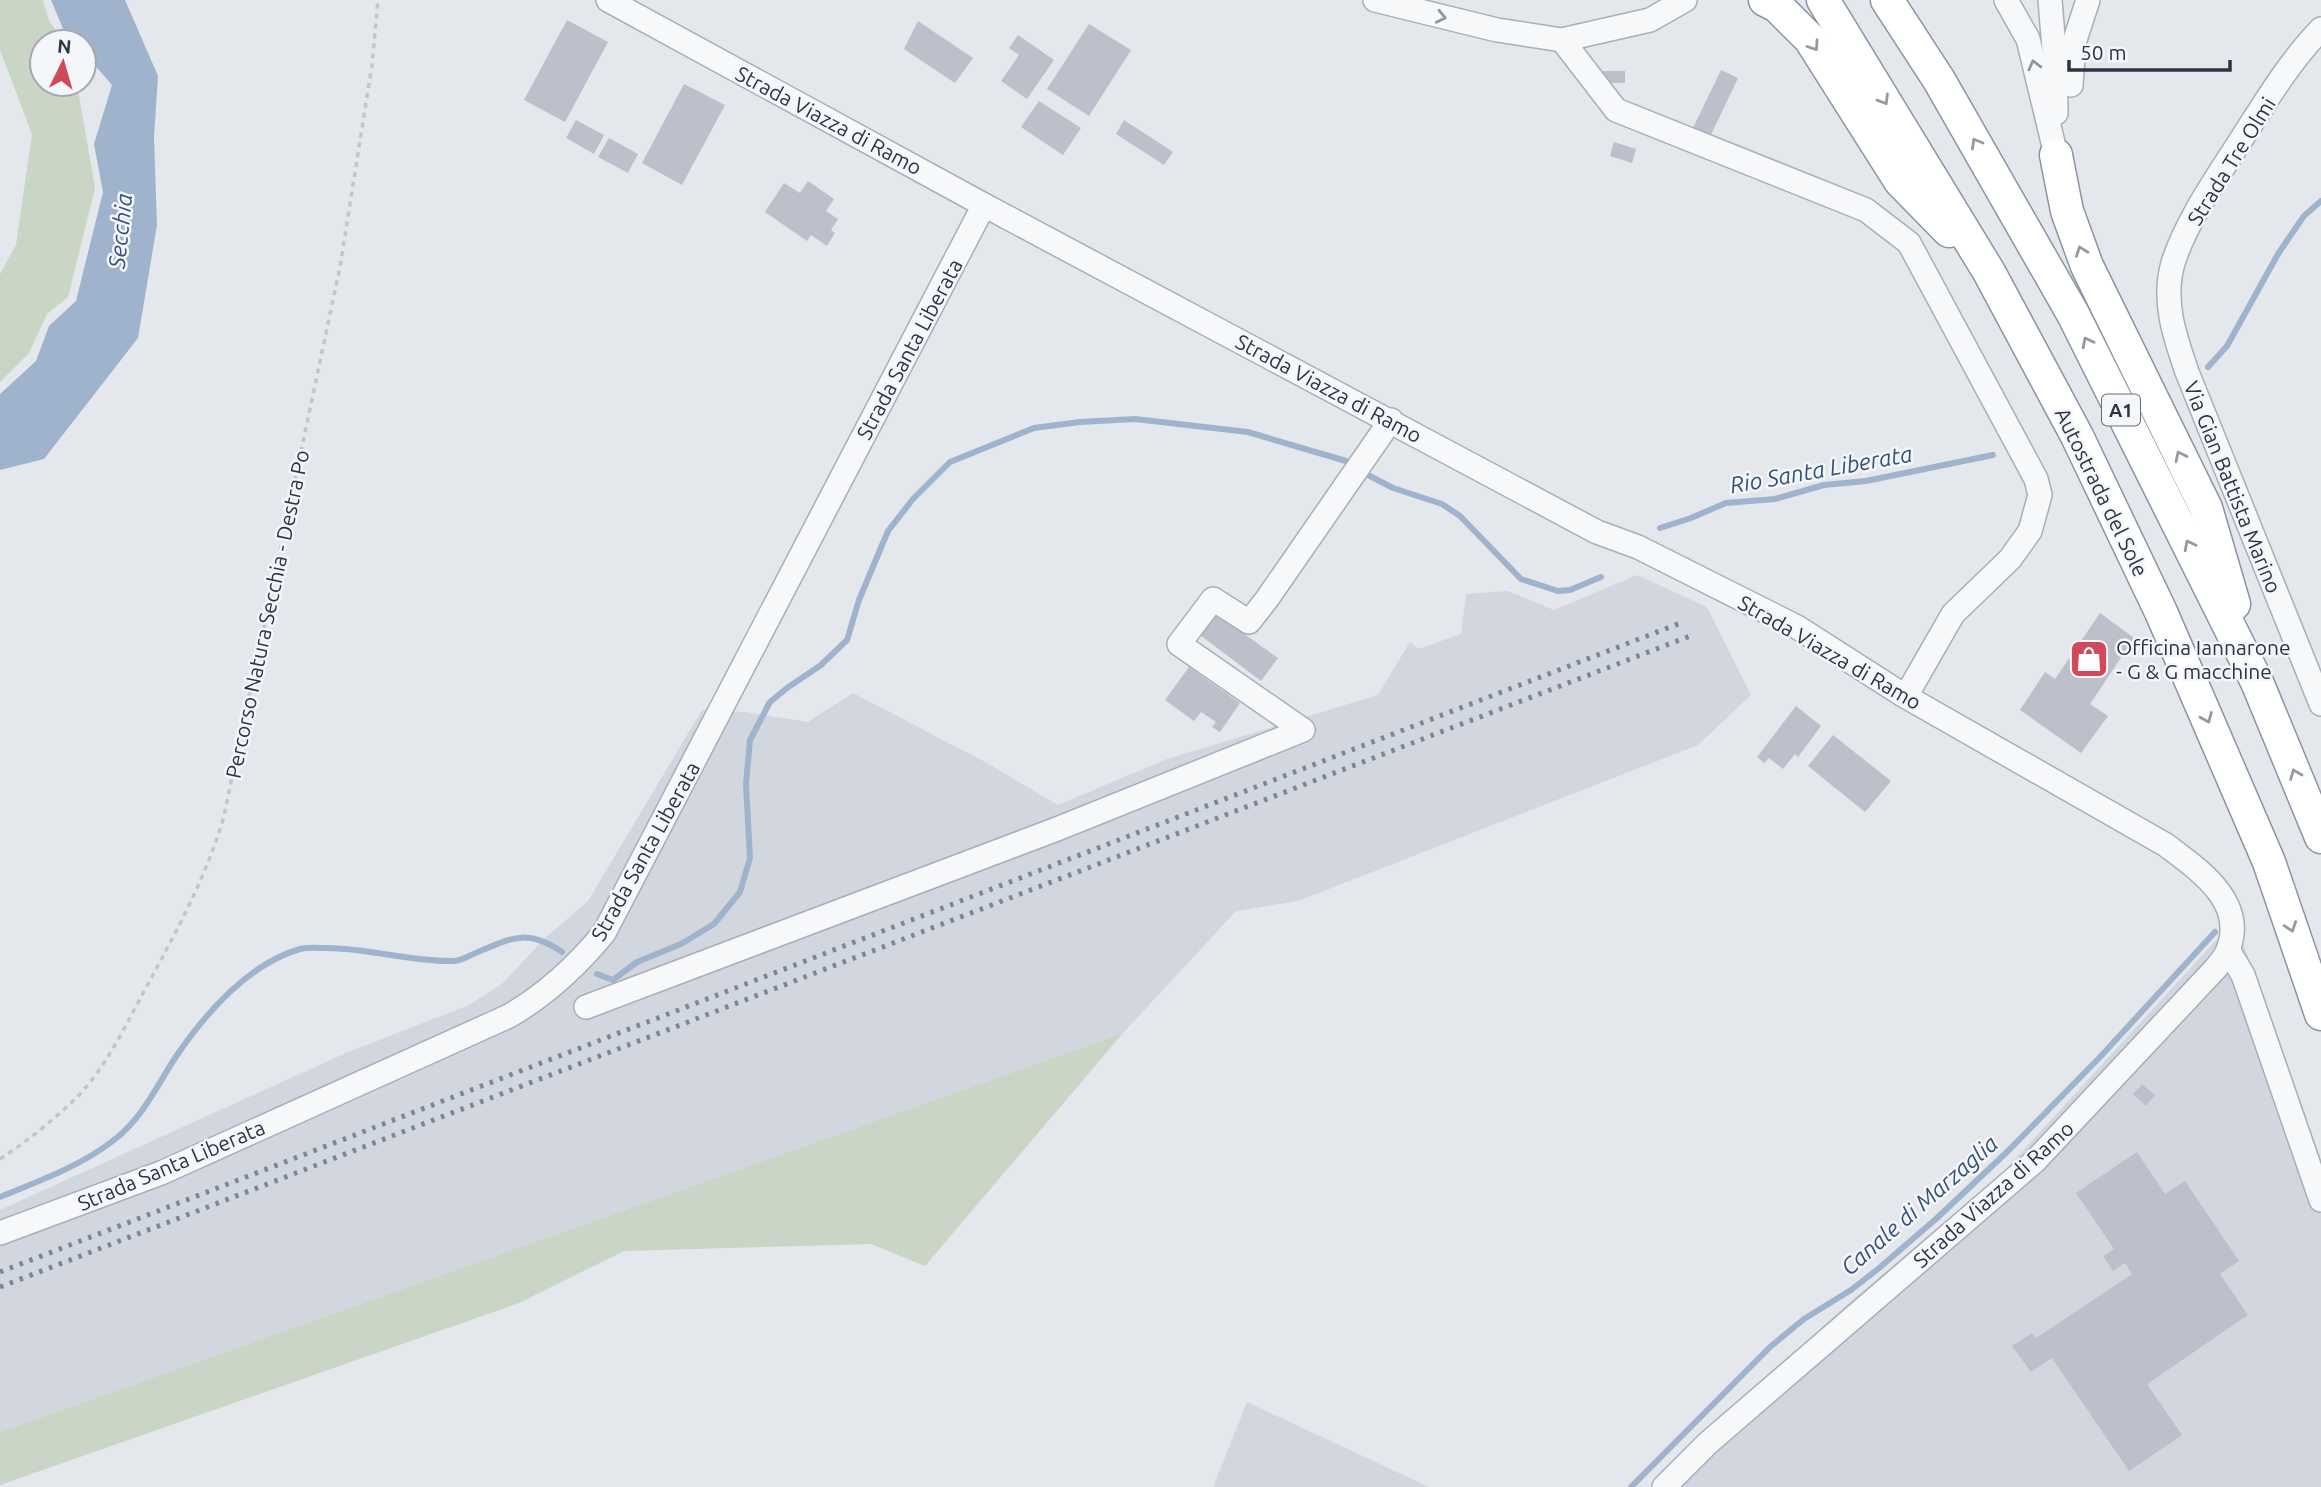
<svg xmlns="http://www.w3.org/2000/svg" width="2321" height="1487" viewBox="0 0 2321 1487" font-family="Ubuntu,sans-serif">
<rect width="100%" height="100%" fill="#e4e7ec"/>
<g fill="#d2d6de">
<path d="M1637,575l70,32 44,88 -53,50 -400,156 -62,10 -113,122 -1123,399v-222l346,-157 123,-48 33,-21 42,-45 44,-38 114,-191 43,2 63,10 45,-29 134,70 71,42 109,-46 211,-64 32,-53 8,7 43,-15 5,-40 42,-3 46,19z"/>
<path d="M2220,936l24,10 77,216v325h-670l193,-180 159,-135z"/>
<path d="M1247,1402l182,85h-216z"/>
</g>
<g fill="#c9d6c5">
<path d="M0,0h43l6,21 15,21h-22v42h35l18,104 -27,109 -21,17 -18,39 -29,29v-108l16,-29 16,-111 -32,-84z"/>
<path d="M1123,1033l-198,233 -54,-22 -247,7 -105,52 -519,182v-53z"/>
</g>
<path fill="#9fb4cc" d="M51,0h74l33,76 -4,61 3,88 -19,113 -94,121 -44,11v-76l36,-33 13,-35 27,-25 27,-109 -9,-48 18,-59 -28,-32v-11h-10l-10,-11z"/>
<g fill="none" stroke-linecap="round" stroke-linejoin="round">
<g stroke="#9fb4cc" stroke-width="6">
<path d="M2208,367l19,-21 51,-92 26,-38 17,-15"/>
<path d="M1368,475l25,13 49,16 18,12 61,63 37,12 12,-1 31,-13"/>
<path d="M1660,528l31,-10 35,-15 49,-4 49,-14 42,-4 127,-26"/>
<path d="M597,974l16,6 24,-18 44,-18 33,-20 26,-32 10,-34 -4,-74 4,-44 20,-38 17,-14 34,-23 26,-25 12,-40 29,-69 25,-32 37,-37 84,-34 46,-6 55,-3 113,13 98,29"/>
<path d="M0,1197c39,-16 81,-31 114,-57 29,-22 43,-55 63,-85 29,-42 71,-91 123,-106 8,-2 18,-1 26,-1 43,0 84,14 127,13 8,0 17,-6 25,-9 35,-15 50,-23 84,0"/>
<path d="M1631,1487l139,-140 34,-28 47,-29 27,-21 59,-51 71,-67 93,-95 114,-124"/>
</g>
</g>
<g fill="#bbc0ca">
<path d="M567,20l41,22 -43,80 -41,-22z"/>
<path d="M918,21l55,37 -18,25 -51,-34z"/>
<path d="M1089,24l42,26 -42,66 -42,-27z"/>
<path d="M1018,35l36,25 -27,39 -26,-18 18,-26 -10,-7z"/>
<path d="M1721,70l17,8 -30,63 -17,-9z"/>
<rect x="1597" y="71" width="28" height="12"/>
<path d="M684,84l41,21 -43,80 -40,-22z"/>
<path d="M1039,101l42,27 -18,27 -42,-28z"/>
<path d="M576,120l28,15 -10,19 -28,-16z"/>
<path d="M1124,120l49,32 -9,13 -48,-31z"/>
<path d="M609,138l29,16 -10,19 -30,-16z"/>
<path d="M1614,142l22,7 -4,14 -22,-7z"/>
<path d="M808,181l26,18 -8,12 12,8 -7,11 4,3 -8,13 -16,-11 -4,6 -42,-29 19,-29 16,10z"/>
<path d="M1215,613l63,45 -17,23 -61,-46z"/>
<path d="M2100,613l34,25 -44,66 18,12 -27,37 -61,-43 25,-38 10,7z"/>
<path d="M1189,667l51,36 -20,29 -8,-5 4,-5 -15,-10 -7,9 -29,-21z"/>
<path d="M1796,706l25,20 -23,31 -3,-3 -12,15 -14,-11 -5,5 -7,-6z"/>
<path d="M1833,735l58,46 -26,31 -57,-46z"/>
<path d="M2142,1084l13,11 -9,11 -13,-12z"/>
<path d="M2137,1152l28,42 20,-13 54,80 -19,13 28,41 -101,69 35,51 -53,36 -77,-113 -21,14 -19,-26 20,-13 4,5 96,-64 -7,-11 -12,8 -10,-15 11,-7 -38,-56z"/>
</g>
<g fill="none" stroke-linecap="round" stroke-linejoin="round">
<g stroke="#a9aeb7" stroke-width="26">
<g id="minor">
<path d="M608,0l376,205 613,327 41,15 159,80 106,68 263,150c33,25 81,57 62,105 -2,6 -8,13 -12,18l-181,193 -327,282 -44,44"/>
<path d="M1375,0l122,30 65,10 88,-20 35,-20"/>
<path d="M2006,0l22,39 28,116"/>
<path d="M2050,0l5,61 1,52"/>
<path d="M2321,29c-33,34 -58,77 -84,117 -23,36 -51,76 -64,117 -11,38 2,74 14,109l134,332"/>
<path d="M1562,40l54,70 250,100 43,33 127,236 4,16 -10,36 -20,28 -57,55 -47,82"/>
<path d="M2071,85l3,-42 14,-43"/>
<path d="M2228,950l15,25 78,225"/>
<path d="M586,1007l471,-178 246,-99 -124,-86 34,-45 36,23 18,-23 124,-179"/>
<path d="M0,1233l161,-60 348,-157c38,-22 67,-49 95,-83l380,-728"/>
</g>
</g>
<g stroke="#8b94a3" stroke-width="35">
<g id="highway">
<path d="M1765,0l12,6 33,33 90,142 49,50"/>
<path d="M1823,0l166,272 88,164 84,176 108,250 52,152"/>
<path d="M1887,0l52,80 134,234 184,368 64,155"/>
<path d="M2056,155l11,56 20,55 119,242 28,96"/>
</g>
</g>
<path stroke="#c2c5cb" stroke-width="3.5" stroke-dasharray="5 5" stroke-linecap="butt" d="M0,1159c28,-18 56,-41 79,-64 27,-29 45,-66 63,-100 31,-57 62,-113 81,-175l117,-553 32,-202 6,-65"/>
<use href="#minor" stroke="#f7f8fa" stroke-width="23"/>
<use href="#highway" stroke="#fff" stroke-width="32"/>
<g stroke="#7d8696" stroke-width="5" stroke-dasharray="3.5 7" stroke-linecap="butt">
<path d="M0,1272l1683,-650"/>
<path d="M0,1287l1690,-651"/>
</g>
</g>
<defs><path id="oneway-chevron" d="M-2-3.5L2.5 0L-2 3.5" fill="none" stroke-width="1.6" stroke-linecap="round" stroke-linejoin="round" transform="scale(1.75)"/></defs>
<g stroke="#9196a0">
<use href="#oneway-chevron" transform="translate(1441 17) rotate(13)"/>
<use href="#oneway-chevron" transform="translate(2034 65) rotate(-104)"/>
</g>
<g stroke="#959aa2">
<use href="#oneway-chevron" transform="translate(1814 46) rotate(56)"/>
<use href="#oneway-chevron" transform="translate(1884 100) rotate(59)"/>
<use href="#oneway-chevron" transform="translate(1976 143) rotate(-120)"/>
<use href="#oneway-chevron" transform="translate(2081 251) rotate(-110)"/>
<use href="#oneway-chevron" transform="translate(2087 342) rotate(-117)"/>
<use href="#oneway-chevron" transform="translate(2180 456) rotate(-116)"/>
<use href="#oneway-chevron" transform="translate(2189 545) rotate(-117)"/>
<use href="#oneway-chevron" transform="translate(2207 718) rotate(67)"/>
<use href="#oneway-chevron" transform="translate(2295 774) rotate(-112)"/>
<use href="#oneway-chevron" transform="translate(2291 927) rotate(71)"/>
</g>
<defs>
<g id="shop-square" transform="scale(2.0125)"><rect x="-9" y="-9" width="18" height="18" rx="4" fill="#d1495b" stroke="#f4f6f9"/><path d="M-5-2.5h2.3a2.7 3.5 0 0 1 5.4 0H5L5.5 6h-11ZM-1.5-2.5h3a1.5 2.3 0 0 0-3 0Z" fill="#fff"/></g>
</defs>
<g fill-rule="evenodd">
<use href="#shop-square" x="2089" y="659"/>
</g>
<g text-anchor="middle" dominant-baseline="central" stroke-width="5" stroke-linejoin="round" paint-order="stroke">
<rect fill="#f4f6f9" stroke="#676e7b" stroke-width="2" x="2102" y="394.5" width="38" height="31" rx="5"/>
<g font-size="19" font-weight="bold" fill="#2b3445">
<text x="2121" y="410">A1</text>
</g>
<g font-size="21" fill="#2b3445" stroke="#f4f6f9">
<text transform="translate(829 120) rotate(28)">Strada Viazza di Ramo</text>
<text transform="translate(2231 161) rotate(-58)">Strada Tre Olmi</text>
<text transform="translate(909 349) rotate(-62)">Strada Santa Liberata</text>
<text transform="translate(1329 388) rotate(28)">Strada Viazza di Ramo</text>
<text transform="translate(2233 487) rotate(68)">Via Gian Battista Marino</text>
<text transform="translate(2102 492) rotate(64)">Autostrada del Sole</text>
<text transform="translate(267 614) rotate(-78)">Percorso Natura Secchia - Destra Po</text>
<text transform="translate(1830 652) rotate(30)">Strada Viazza di Ramo</text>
<text transform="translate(645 851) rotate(-61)">Strada Santa Liberata</text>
<text transform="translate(171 1165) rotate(-23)">Strada Santa Liberata</text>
<text transform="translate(1993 1194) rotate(-42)">Strada Viazza di Ramo</text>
</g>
<g font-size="21" fill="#2b3445" stroke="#f4f6f9" text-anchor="start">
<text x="2116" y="647">Officina Iannarone<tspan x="2116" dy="24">- G &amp; G macchine</tspan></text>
</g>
<g font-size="23" font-style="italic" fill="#34527a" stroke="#f4f6f9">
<text transform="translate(120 231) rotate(-84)">Secchia</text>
<text transform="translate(1821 469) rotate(-10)">Rio Santa Liberata</text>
<text transform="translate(1919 1205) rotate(-41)">Canale di Marzaglia</text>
</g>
</g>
<g transform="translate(63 63) rotate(5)"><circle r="33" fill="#f4f6f9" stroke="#a4a8b1" stroke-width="2"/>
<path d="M0-5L12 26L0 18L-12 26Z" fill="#d1495b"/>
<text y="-10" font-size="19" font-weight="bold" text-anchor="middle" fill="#2b3445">N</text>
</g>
<path d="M2069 60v10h161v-10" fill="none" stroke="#2b3445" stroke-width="3.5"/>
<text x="2080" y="60" font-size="21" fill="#2b3445" stroke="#f4f6f9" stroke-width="5" paint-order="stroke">50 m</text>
</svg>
